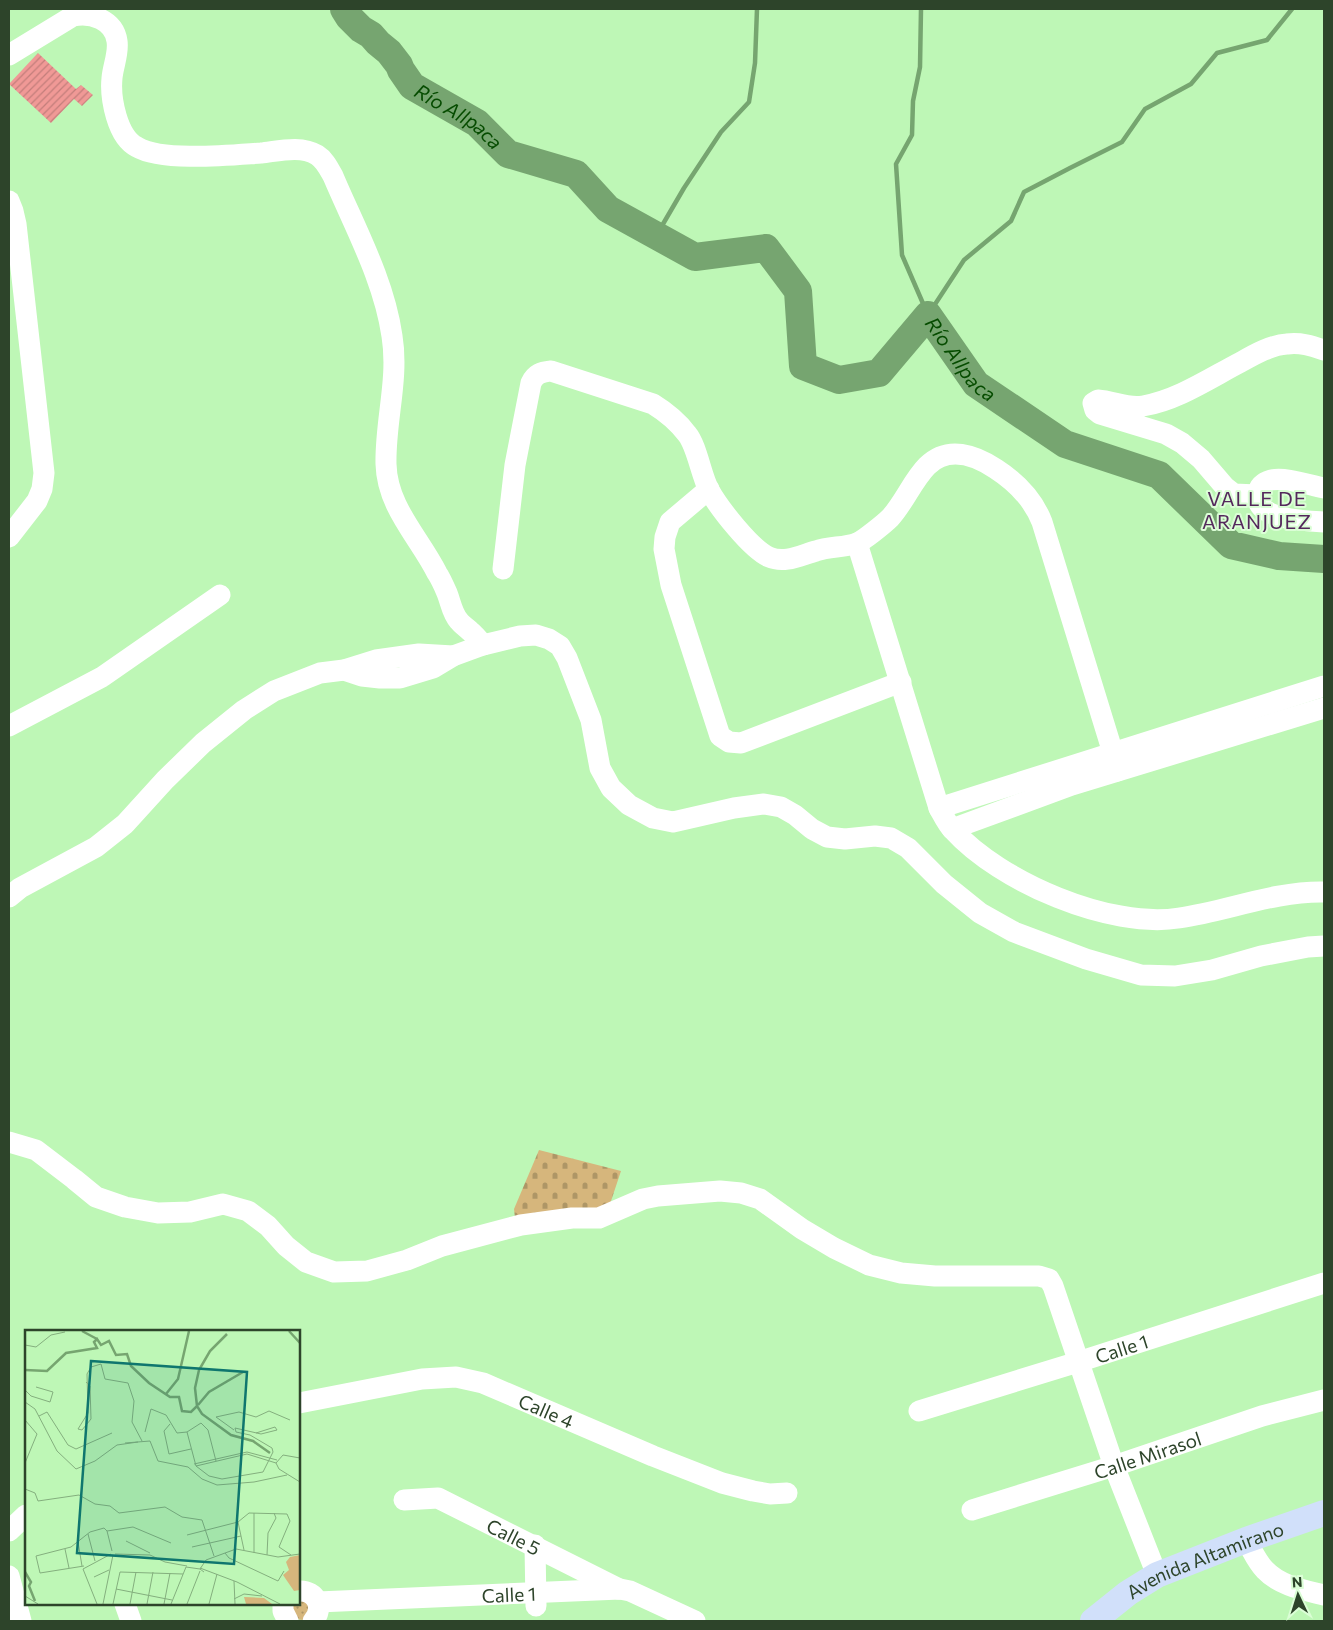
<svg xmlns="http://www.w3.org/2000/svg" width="1333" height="1630" viewBox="0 0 1333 1630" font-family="Commissioner,sans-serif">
<defs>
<pattern id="grass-dots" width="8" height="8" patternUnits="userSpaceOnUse" patternTransform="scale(1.25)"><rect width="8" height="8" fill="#d6b67c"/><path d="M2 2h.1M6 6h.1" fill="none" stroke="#ae9666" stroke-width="1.8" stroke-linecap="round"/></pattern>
<pattern id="cemetery-stones" width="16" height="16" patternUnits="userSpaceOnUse" patternTransform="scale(1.25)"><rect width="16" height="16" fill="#d6b67c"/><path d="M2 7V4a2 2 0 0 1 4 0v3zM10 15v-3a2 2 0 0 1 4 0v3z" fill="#ae9666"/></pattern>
<pattern id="building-hatch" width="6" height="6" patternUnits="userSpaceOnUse" patternTransform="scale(1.25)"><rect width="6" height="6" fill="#f09996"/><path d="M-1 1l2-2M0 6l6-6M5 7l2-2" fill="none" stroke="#c37e7b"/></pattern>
</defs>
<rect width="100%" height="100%" fill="#bef7b6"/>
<path fill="url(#grass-dots)" d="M299,1598l12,7 -8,15 -8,-1 -4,-15h8z"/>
<path fill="url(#cemetery-stones)" d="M539,1150l82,21 -13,39 -93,8 -1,-9z"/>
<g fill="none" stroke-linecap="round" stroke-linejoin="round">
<g stroke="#76a570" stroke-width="4.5">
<path d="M921,9l-1,58 -7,34 -1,34 -16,29 6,91 26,60"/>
<path d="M656,236l28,-48 37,-56 28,-30 6,-39 2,-54"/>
<path d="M928,315l36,-55 47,-39 13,-29 46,-24 52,-26 23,-33 46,-25 26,-31 50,-13 25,-31"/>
</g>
<path stroke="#76a570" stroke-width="28" id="s1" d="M344,9l5,8 12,12 10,6 7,8 11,9 10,13 2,5 11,16 65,37 31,31 68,20 32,35 87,48 71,-9 32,43 5,75 36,14 40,-7 49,-58 48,69 89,60 94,31 72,70 48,11 45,3"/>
</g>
<path fill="url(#building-hatch)" d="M38,53l38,36 5,-4 12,10 -11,11 -8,-7 -23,24 -42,-39z"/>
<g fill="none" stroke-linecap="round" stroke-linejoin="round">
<g stroke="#fff" stroke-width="21">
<path d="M9,55l64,-39c18,-4 41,4 44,25 2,12 -4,25 -5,37 -2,20 5,59 25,69 25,15 94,8 124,6 18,-2 40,-8 56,2 8,5 12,14 16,21 22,52 51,104 59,160 7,43 -7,85 -6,128 1,43 33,73 51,109 4,6 7,13 10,20 4,10 5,20 12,28 3,4 8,7 11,10 5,4 9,9 13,14"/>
<path d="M9,201l4,10 3,13 28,249 -2,16 -5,12 -28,36"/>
<path d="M1324,488c-16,-3 -37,-11 -53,-8 -7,2 -12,6 -13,13 -6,27 49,28 66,29"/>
<path d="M709,489l-39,33 -5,15 -1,12 7,36 49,151 9,6 12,1 160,-61"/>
<path d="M1257,495l-23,-1 -9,-7 -24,-28 -19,-16 -16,-9 -66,-20 -5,-4 -2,-7 5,-3c15,1 30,9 45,6 35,-6 67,-28 98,-44 14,-8 30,-17 46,-18 13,-2 25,2 37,6"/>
<path d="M857,543l82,265c4,7 8,16 14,22 47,52 157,99 226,88 49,-7 95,-27 145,-26"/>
<path d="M503,569l12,-104 16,-82c4,-9 10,-11 20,-12l102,33c13,8 25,18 34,30 10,12 14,41 22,56 10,18 42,59 60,67 16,7 32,-2 47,-6 13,-5 28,-3 41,-8 6,-2 28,-20 33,-25 14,-15 23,-38 37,-52 21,-21 48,-11 69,3 20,13 37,30 46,53l71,231 4,18"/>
<path d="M344,670l18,6 18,2h20l33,-10 20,-12 30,-11 37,-9 16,-1 13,4 11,7 7,12 24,62 9,48 11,20 18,17 24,13 20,4 61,-14 30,-4 17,3 14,8 17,14 15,8 18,2 30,-3 16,2 17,10 36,36 36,29 34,19 72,27 55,16 34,1 37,-6 49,-14 47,-9 16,-1"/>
<path d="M9,726l93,-49 118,-82"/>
<path d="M939,808l385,-122"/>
<path d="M952,829l120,-44 252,-77"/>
<path d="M9,897l11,-9 76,-41 29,-23 40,-44 38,-37 41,-33 30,-19 46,-18 24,-3 32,-10 43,-6 34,2"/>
<path d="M9,1142l27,8 38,29 22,18 29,10 33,6 32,-1 33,-8 25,7 20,15 18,20 20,16 28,10 33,-1 40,-11 35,-14 79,-21 51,-7h27l44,-19 15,-3 62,-5 21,2 19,6 42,30 32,19 35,17 32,8 34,3h104l10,3 4,7 61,180 43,109"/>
<path id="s2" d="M299,1403l123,-24 34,-2 27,6 170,73 69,27 31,8 17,3 17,-1"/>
<path id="s3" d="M919,1411l159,-49 246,-79"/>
<path id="s4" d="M404,1500l34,-2 181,91"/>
<path id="s5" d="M972,1510l142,-44 148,-50 62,-16"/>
<path d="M9,1531l17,-16"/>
<path d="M1246,1540c6,10 11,22 19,30 15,16 39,20 59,25"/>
<path d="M535,1545l1,61"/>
<path d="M9,1576l12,45"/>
<path d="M299,1591c17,-1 26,17 14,30"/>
<path id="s6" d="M318,1602l302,-13 10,2 65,30"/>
<path d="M125,1604l6,17"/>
<path d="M283,1604v7l5,10"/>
</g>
<path stroke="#d1e0fa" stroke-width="26" id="s7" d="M1093,1621l35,-28 29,-18 89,-35 78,-27"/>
</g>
<g text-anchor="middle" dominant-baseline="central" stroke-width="4" stroke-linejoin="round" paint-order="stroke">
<g font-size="19" fill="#2d442a" stroke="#dbfed6">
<text stroke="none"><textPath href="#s3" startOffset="212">Calle 1</textPath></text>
<text stroke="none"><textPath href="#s2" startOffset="256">Calle 4</textPath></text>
<text stroke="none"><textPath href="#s5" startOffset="184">Calle Mirasol</textPath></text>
<text stroke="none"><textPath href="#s4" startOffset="119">Calle 5</textPath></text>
<text stroke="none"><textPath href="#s7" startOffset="129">Avenida Altamirano</textPath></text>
<text stroke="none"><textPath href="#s6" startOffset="191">Calle 1</textPath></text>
</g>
<g font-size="20" font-style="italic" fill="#064c00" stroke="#dbfed6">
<text stroke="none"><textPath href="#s1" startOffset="160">Río Allpaca</textPath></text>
<text stroke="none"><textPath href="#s1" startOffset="851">Río Allpaca</textPath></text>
</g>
<g font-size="20" letter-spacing="1" fill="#54285c" stroke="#dbfed6">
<text x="1257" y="498">VALLE DE<tspan x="1257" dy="23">ARANJUEZ</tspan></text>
</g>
</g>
<g transform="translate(25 1330)">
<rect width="275" height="275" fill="#bef7b6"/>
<path d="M275,225v35l-6,1 -11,-16 6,-5 -3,-8 4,-5zM219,267l20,1 8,6h-26z" fill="#d6b67c"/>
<path fill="none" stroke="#76a570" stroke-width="2.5" d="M57,1l15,8M264,1l11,12M0,40l22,1 19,-18 31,-5 -3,-6 3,-3 4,6 8,-4 7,14 11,-1 4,12 18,17 21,14h9l3,14 9,1 6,-6 5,8 29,21 22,6 17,12M141,64l12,-15 11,-48M173,75l11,-13 34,-20M172,76l-2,-18 4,-18 11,-19 17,-17M0,242l6,10 -2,4 6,15"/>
<path fill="none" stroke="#84af7e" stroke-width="1" d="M0,15l11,2 15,-12 14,-3M0,60l6,6 19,6 3,-10 -17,-5M0,72l10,7 22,42 19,18 19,-8 22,-16 21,-3M14,86l8,-4 21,33 8,4 36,-16M0,90l12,14 -12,29M145,94l-6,7 5,23 22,-5M53,99l10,-16 -1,-39 4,-7 10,-3 4,15 23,4 6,18 -2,21 10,19M53,99l4,1 9,-11 -1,-33 -4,-4M209,100l-18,-13 23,-5 17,5 13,-6 21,9M120,102l6,-23 15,6 11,18 10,-1 14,-9 7,7 8,31M162,102l9,34 13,10 13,3 41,-7 10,-20 -1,-4 -22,-13 -14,-3 -1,-4 26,6 16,-4M231,103l19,-6 2,3M100,113l25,-2 8,20 30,6 14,12 15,6 37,-3 33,-7M275,128l-17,-3 -7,8 3,6 21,13M169,134l53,-12 30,8M171,136l51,-12 29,9M0,159l10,4 3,8 41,-6 16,9 15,2 9,7 46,-6 17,10 20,3 12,36M213,192l11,-9 38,1 3,7 -11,26 12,8M213,192l6,28M82,201l26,-4 38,16M82,201l5,20M63,204l7,27M162,205l51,-13M101,211l24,12M53,212l4,24M167,217l49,-11M40,219l4,19M200,223l4,5 49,23 6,-10M229,223v-40M90,224l35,1 15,7 22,4M242,225l1,-22 8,-15 -2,-5M59,236l-44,7 -4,-17 35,-9 19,-15 14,-4 3,3M175,238l37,14 43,22M179,242l-4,-3 6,-9 30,-11 42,8 22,-3M69,247l15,-7M209,251l1,23M91,259l56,11M0,266l13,8M209,269l10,-5 18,2M72,274l-14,-35 28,-15M78,274l10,-49M88,274l7,-32 63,2M105,274l6,-32M122,274l6,-32M139,274l6,-31M146,274l15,-37 14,2M162,274l13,-33M184,274l8,-30"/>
<path fill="#0f766e" fill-opacity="0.15" stroke="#0f766e" stroke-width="2.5" d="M66,31l156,11 -13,192 -157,-11z"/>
<rect width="275" height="275" fill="none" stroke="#2d442a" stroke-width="2.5"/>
</g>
<rect width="1333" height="1630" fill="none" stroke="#2d442a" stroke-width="20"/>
<g transform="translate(1298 1595) rotate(356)" stroke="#dbfed6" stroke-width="4" paint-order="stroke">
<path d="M0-4L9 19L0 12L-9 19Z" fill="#2d442a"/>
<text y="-8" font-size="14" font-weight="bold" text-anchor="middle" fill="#2d442a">N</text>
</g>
</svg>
